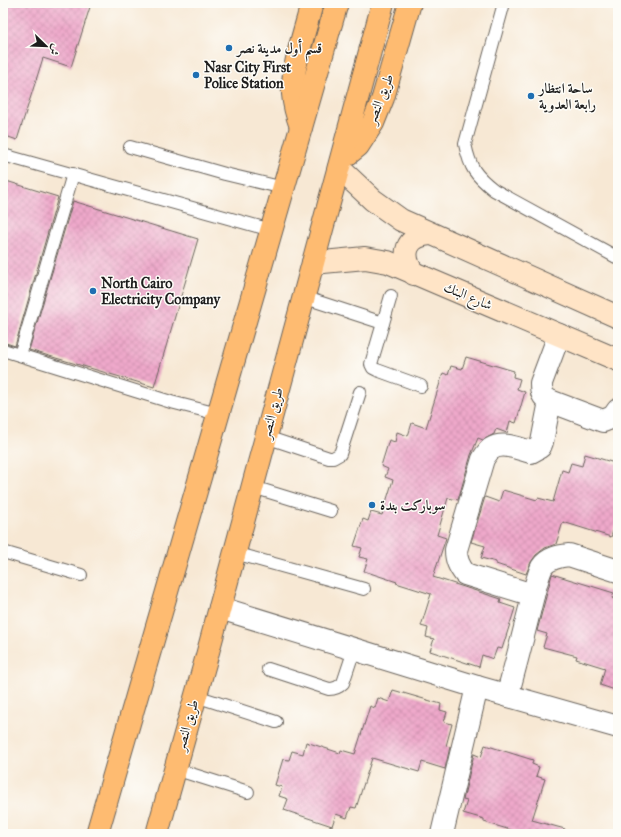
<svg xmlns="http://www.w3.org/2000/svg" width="621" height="837" viewBox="0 0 621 837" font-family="'IM FELL Great Primer',Amiri,serif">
<defs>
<pattern id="building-cross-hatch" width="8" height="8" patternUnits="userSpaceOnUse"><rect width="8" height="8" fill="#eea8ca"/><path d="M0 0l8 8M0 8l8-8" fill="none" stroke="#cc90ad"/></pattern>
</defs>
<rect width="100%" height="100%" fill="#fdfcf7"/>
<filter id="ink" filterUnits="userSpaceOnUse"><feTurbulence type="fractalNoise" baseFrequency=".025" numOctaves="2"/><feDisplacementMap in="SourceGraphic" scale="8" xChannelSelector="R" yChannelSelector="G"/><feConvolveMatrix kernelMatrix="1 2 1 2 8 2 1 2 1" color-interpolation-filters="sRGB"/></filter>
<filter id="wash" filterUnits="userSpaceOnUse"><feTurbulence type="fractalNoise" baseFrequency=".012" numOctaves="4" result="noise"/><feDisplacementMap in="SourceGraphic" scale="16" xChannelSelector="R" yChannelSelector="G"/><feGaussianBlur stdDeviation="0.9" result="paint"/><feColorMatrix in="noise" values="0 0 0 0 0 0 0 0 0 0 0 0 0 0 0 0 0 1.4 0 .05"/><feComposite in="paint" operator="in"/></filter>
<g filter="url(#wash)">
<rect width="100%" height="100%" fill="#f7e8d4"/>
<g id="blocks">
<g fill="url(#building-cross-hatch)">
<path d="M3,3h75l12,4 -19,60 -28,-9 -26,82 -14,-5z"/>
<path d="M3,180l55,17 -43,149 -12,-4z"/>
<path d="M73,201l125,38 -44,148 -125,-37z"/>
<path d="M466,357l48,14 -1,6 7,2 -3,10 8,3 -9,31 -6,-2 -3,12 -11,-4 -2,5 -11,6 -5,-2 -7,17 -13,45 -10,-2 -11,37 9,3 -13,39 68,22 -1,4 15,5 -13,41 -5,-1 -4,11 -11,-4 -3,12 -49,-16 4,-12 -8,-2 2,-9 -7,-2 10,-32 -35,-11 1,-1 -33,-11 4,-12 -9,-2 3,-9 -8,-2 9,-27 5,2 3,-9 11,3 11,-35 -8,-3 3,-8 -7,-3 8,-26 6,2 2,-10 11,4 4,-13 14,5 17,-55 5,2 3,-9 11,3z"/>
<path d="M585,454l33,10v63l-3,-1 -4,11 -48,-15 -7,22 -11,4 -9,7 -5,7 -5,12 -30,-10v-2l-15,-4 4,-12 -14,-4 14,-45 14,5 4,-12 34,10 1,-2 15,4 9,-32 6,2 3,-9 11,3z"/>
<path d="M552,574l62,19 -2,5 6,2v91l-18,-6 5,-17 -29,-9 1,-3 -34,-9 4,-13 -10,-3z"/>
<path d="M393,690l48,14 -1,6 7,2 -3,10 8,2 -6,22 4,1 -5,22 -23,-7 -3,10 -47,-14 -16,50 -5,-1 -4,11 -11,-4 -4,12 -48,-16 4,-11 -9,-3 3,-9 -7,-2 8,-26 6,1 3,-9 11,3 3,-12 34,11 1,-3 14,4 15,-48 5,2 3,-10 11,4z"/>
<path d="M485,745l48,15 -1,4 7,3 -3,9 9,3 -13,41 33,9 -1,5h-40l-40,-12v-3l-21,-6 4,-12 -4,-1 11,-46 7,3z"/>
</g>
</g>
</g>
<g filter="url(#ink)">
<use href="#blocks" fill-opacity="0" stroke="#69635c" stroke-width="1"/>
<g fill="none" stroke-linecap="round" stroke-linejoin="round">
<g stroke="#69635c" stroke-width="14">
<g id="lane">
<path d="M504,3l-39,141c5,24 10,31 29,46l124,68"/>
<path d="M130,147l95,27 59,14"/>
<path d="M3,155l268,75"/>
<path d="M391,296l-20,68 2,4 4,2 44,16"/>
<path d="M303,297l80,26"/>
<path d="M3,350l168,52 47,12"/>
<path d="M20,355l53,-181"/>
<path d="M266,437l63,21h4l7,-4 20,-62"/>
<path d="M253,487l78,24"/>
<path d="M3,552l78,23"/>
<path d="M235,553l129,36"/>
<path d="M268,669l61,20c6,0 10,-2 14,-6l11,-33"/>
<path d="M196,696l80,26"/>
<path d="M175,769l73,23"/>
</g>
</g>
<g stroke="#69635c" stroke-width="24">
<g id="street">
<path d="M559,335l-18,48c0,9 1,14 9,18l53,20 10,-4 5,-7"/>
<path d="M533,595l-68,-21c-6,-8 -9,-14 -9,-24l27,-91c2,-3 5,-8 8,-10 12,-8 28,0 40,3l9,-5 2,-5 8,-41"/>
<path d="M220,608l257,79 141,40"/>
<path d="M507,696c8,-28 15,-56 22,-84 3,-12 8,-35 13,-45 6,-9 17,-11 27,-12l49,16"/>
<path d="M442,834l35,-147"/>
</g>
</g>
<g stroke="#69635c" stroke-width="24">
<g id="secondary">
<path d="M339,168l34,32 28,20 217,97"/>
<path d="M313,263l52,-5 23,4 230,98"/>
<path d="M414,274c-14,-19 -8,-38 16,-40"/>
</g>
</g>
<g stroke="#69635c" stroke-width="24">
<g id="highway">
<path d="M301,127c-4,-11 -7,-21 -8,-33 -2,-25 13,-66 19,-91"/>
<path d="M342,159l16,-13 15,-23 10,-25 27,-95"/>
<path d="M97,834l240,-831"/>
<path d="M157,834l48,-171 178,-660"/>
</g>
</g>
<use href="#lane" stroke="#fff" stroke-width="12"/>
<use href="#street" stroke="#fff" stroke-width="22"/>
<use href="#secondary" stroke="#ffe4c6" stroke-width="22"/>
<use href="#highway" stroke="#febb71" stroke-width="22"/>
</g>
</g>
<g fill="#1f6fb2" stroke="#fdfcf7" stroke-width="1.5">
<circle cx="229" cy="48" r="4"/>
<circle cx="196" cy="75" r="4"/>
<circle cx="531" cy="96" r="4"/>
<circle cx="93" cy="291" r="4"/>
<circle cx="372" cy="505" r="4"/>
</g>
<g text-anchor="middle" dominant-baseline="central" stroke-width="3" stroke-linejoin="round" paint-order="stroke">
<g font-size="14" font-weight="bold" fill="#1c1c1c" stroke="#fdfcf7" text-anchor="start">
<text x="237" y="48">قسم أول مدينة نصر</text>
<text x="204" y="67">Nasr City First<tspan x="204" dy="16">Police Station</tspan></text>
<text x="539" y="88">ساحة انتظار<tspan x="539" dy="16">رابعة العدوية</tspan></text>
<text x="101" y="283">North Cairo<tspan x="101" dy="16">Electricity Company</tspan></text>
<text x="380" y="505">سوباركت بندة</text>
</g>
<g font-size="14" fill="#1c1c1c" stroke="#fdfcf7">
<text transform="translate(380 99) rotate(-69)">طريق النصر</text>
<text transform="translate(468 296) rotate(23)">شارع البنك</text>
<text transform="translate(272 413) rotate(-75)">طريق النصر</text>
<text transform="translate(187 725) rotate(-74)">طريق النصر</text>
</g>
</g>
<rect width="621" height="837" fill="none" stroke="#fdfcf7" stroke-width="16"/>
<g transform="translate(46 46) rotate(113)" stroke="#fdfcf7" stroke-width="3" paint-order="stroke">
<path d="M0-3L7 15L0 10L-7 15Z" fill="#1c1c1c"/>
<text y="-6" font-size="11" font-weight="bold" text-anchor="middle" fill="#1c1c1c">ش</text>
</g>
</svg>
